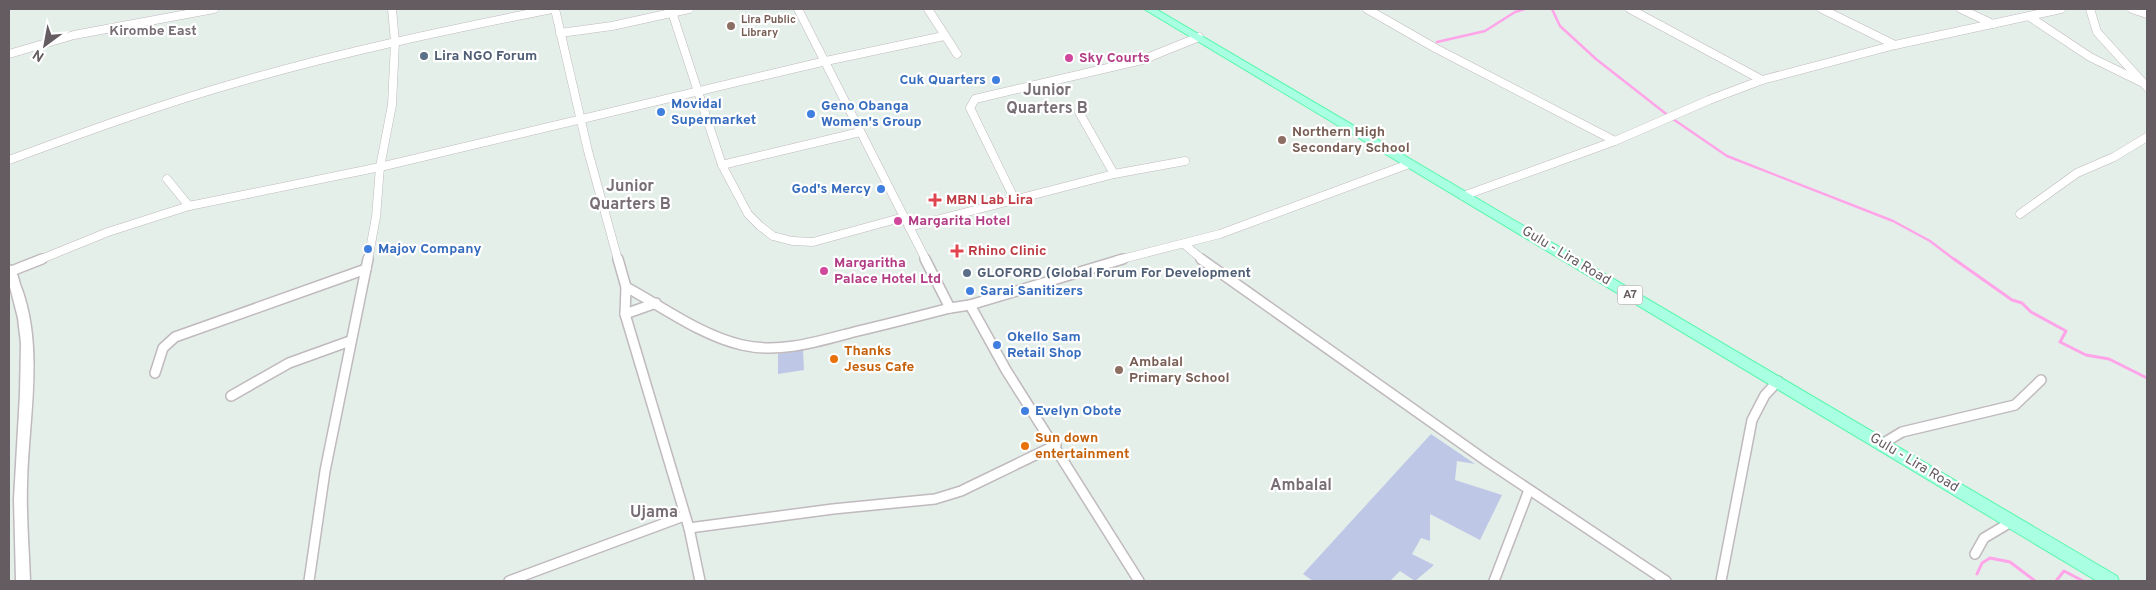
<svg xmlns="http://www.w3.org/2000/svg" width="2156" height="590" viewBox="0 0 2156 590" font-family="Overpass,sans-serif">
<rect width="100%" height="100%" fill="#e4efea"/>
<g fill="#bfc7e7">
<path d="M803,350l1,20 -26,4v-20z"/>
<path d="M1431,434l44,30 -18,-3 -2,19 47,15 -22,45 -50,-26v27l-9,-3 -9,16 22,11 -19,16 -15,-10 -10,10h-77l-10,-7z"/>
</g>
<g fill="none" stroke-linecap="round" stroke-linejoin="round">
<g stroke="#ffa4e8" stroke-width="2.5">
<path d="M1552,9l8,17 36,33 74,58 57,39 166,65 37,20 25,19"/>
<path d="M1437,42l48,-11 30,-19 10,-3"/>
</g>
<g stroke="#ffa4e8" stroke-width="3">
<path d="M1954,259l58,41 10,3 9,9 35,19 -6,11 26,13 23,4 38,19"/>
<path d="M1977,574l5,-11 8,-5 20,4 25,19"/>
<path d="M2056,581l8,-10 19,10"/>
</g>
<g stroke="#c0b9bd" stroke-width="9">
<g id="minor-far1">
<path d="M555,9l33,142 30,109"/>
<path d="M671,9l51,156 26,49 12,12 13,10 19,5 21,1 91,-25"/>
<path d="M798,9l128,251"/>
<path d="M928,9l29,45"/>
<path d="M1367,9l70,40 178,92"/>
<path d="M1630,9l132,71"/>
<path d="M1822,9l73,36"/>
<path d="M1961,9l32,15"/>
<path d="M2090,9l7,23 50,55"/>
<path d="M2132,9l15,5"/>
<path d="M2030,17l60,40 51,25"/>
<path d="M560,33l52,-7 77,-17"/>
<path d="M9,54l65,-19 140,-26"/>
<path d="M1079,112l35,62"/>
<path d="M9,160c76,-28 152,-56 230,-78 103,-30 208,-52 313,-73"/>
<path d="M722,165l138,-33"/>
<path d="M167,179l22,27"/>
<path d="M1463,196l152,-55 94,-41 53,-20 133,-35 166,-36"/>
<path d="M1015,200l-45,-92 5,-9 167,-39 57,-23"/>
<path d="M2020,214l57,-41 37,-16 33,-20"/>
<path d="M909,227l205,-53 71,-13"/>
<path d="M1184,244l19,16"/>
<path d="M39,260l69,-28 81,-26 191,-39 446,-106 118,-25"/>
<path d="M368,260l8,-43 4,-50 12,-62 3,-63 -3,-33"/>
<path d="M1118,260l102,-26 189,-70"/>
</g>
</g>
<g stroke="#c0b9bd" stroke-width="12">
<g id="minor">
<path d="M618,259l8,28 -1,27 64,214 11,53"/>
<path d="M925,259l25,49"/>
<path d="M1201,259l287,203 178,119"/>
<path d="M9,272l33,-13"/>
<path d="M626,287c37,20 74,48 116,58 39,9 77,-4 116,-14 30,-7 61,-15 92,-23l20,-3 153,-46"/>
<path d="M970,305l36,65 133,211"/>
<path d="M625,314l31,-11"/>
<path d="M155,373l8,-25 12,-11 191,-68"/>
<path d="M231,396l58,-33 61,-22"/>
<path d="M1882,444l20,-12 113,-27 26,-25"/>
<path d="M689,528l144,-19 102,-10 26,-8 95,-46"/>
<path d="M1975,554l9,-16 27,-16"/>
<path d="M309,581l16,-110 43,-212"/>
<path d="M509,581l175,-65"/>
<path d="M1494,581l35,-91"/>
<path d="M1721,581l31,-161 13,-25 13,-14"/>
</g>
</g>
<g stroke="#c0b9bd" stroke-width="3">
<path id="tertiary" d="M9,265c7,2 9,12 11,19 25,63 8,135 7,201 -1,32 2,64 3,96h-14l-2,-82 6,-105 1,-51 -3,-25 -9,-35z"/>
</g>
<g stroke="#55f7ac" stroke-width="2">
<path id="primary" d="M1144,9h12l961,567 2,5h-22z"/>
</g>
<use href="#minor-far1" stroke="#fff" stroke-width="8"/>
<use href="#minor" stroke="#fff" stroke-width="9"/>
<use href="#tertiary" fill="#fff" fill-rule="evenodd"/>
<use href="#primary" fill="#a9ffe1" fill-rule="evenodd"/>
</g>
<g fill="#8d6e63" stroke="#fff" stroke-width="2">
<circle cx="731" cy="26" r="5"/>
<circle cx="1282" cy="140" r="5"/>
<circle cx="1119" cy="370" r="5"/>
</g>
<g fill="#5c6f8a" stroke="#fff" stroke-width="2">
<circle cx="424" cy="56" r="5"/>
<circle cx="967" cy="273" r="5"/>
</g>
<g fill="#d1479c" stroke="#fff" stroke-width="2">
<circle cx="1069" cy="58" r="5"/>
<circle cx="898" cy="221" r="5"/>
<circle cx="824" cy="271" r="5"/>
</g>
<g fill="#3f7fe0" stroke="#fff" stroke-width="2">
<circle cx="996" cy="80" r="5"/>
<circle cx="661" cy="112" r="5"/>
<circle cx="811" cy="114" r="5"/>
<circle cx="881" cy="189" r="5"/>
<circle cx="368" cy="249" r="5"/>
<circle cx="970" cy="291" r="5"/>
<circle cx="997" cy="345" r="5"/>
<circle cx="1025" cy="411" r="5"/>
</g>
<g fill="#e0444e" stroke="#fff" stroke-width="2">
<path d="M932.5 192.5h5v5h5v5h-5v5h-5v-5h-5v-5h5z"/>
<path d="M954.5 243.5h5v5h5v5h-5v5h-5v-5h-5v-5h5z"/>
</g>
<g fill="#e8710a" stroke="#fff" stroke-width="2">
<circle cx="834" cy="359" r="5"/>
<circle cx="1025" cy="446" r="5"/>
</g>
<g text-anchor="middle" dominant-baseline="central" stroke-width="4.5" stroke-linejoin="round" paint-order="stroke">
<g font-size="11" font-weight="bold" fill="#785e54" stroke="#fff" text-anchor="start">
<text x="741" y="20">Lira Public<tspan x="741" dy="13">Library</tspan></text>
</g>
<rect fill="#fff" stroke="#938d91" stroke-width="1" x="1617.5" y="285.5" width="25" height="19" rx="4"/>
<g font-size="12" font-weight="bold" fill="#655c62">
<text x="1630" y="295">A7</text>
</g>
<g font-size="14" font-weight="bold" fill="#776d74" stroke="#fff">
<text x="153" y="31">Kirombe East</text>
</g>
<g font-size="14" font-weight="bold" fill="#4e5e75" stroke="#fff" text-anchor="start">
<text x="434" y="56">Lira NGO Forum</text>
<text x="977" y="273">GLOFORD (Global Forum For Development</text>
</g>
<g font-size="14" font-weight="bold" fill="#b23c85" stroke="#fff" text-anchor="start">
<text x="1079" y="58">Sky Courts</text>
<text x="908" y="221">Margarita Hotel</text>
<text x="834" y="263">Margaritha<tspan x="834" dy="16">Palace Hotel Ltd</tspan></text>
</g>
<g font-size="14" font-weight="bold" fill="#366cbe" stroke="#fff" text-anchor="start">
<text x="986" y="80" text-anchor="end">Cuk Quarters</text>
<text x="671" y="104">Movidal<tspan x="671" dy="16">Supermarket</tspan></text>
<text x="821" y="106">Geno Obanga<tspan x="821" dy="16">Women's Group</tspan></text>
<text x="871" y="189" text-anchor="end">God's Mercy</text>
<text x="378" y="249">Majov Company</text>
<text x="980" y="291">Sarai Sanitizers</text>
<text x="1007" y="337">Okello Sam<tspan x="1007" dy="16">Retail Shop</tspan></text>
<text x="1035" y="411">Evelyn Obote</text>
</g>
<g font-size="14" font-weight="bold" fill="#785e54" stroke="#fff" text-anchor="start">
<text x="1292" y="132">Northern High<tspan x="1292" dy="16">Secondary School</tspan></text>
<text x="1129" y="362">Ambalal<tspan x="1129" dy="16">Primary School</tspan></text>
</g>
<g font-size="14" font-weight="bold" fill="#be3a42" stroke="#fff" text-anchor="start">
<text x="946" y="200">MBN Lab Lira</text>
<text x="968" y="251">Rhino Clinic</text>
</g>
<g font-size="14" fill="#655c62" stroke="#fff">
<text transform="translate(1566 256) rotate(31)">Gulu - Lira Road</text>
<text transform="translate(1914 463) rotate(31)">Gulu - Lira Road</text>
</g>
<g font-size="14" font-weight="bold" fill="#c56008" stroke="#fff" text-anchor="start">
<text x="844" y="351">Thanks<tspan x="844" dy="16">Jesus Cafe</tspan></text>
<text x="1035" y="438">Sun down<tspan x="1035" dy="16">entertainment</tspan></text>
</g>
<g font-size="16" font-weight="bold" fill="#776d74" stroke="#fff">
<text x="1047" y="91">Junior<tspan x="1047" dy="18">Quarters B</tspan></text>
<text x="630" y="187">Junior<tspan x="630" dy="18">Quarters B</tspan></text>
<text x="1301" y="486">Ambalal</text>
<text x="654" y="513">Ujama</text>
</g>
</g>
<rect width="2156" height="590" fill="none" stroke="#655c62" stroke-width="20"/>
<g transform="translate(45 45) rotate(212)" stroke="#ffffff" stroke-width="4" paint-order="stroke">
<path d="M0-4L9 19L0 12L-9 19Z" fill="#655c62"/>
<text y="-8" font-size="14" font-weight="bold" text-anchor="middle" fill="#655c62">N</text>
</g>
</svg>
